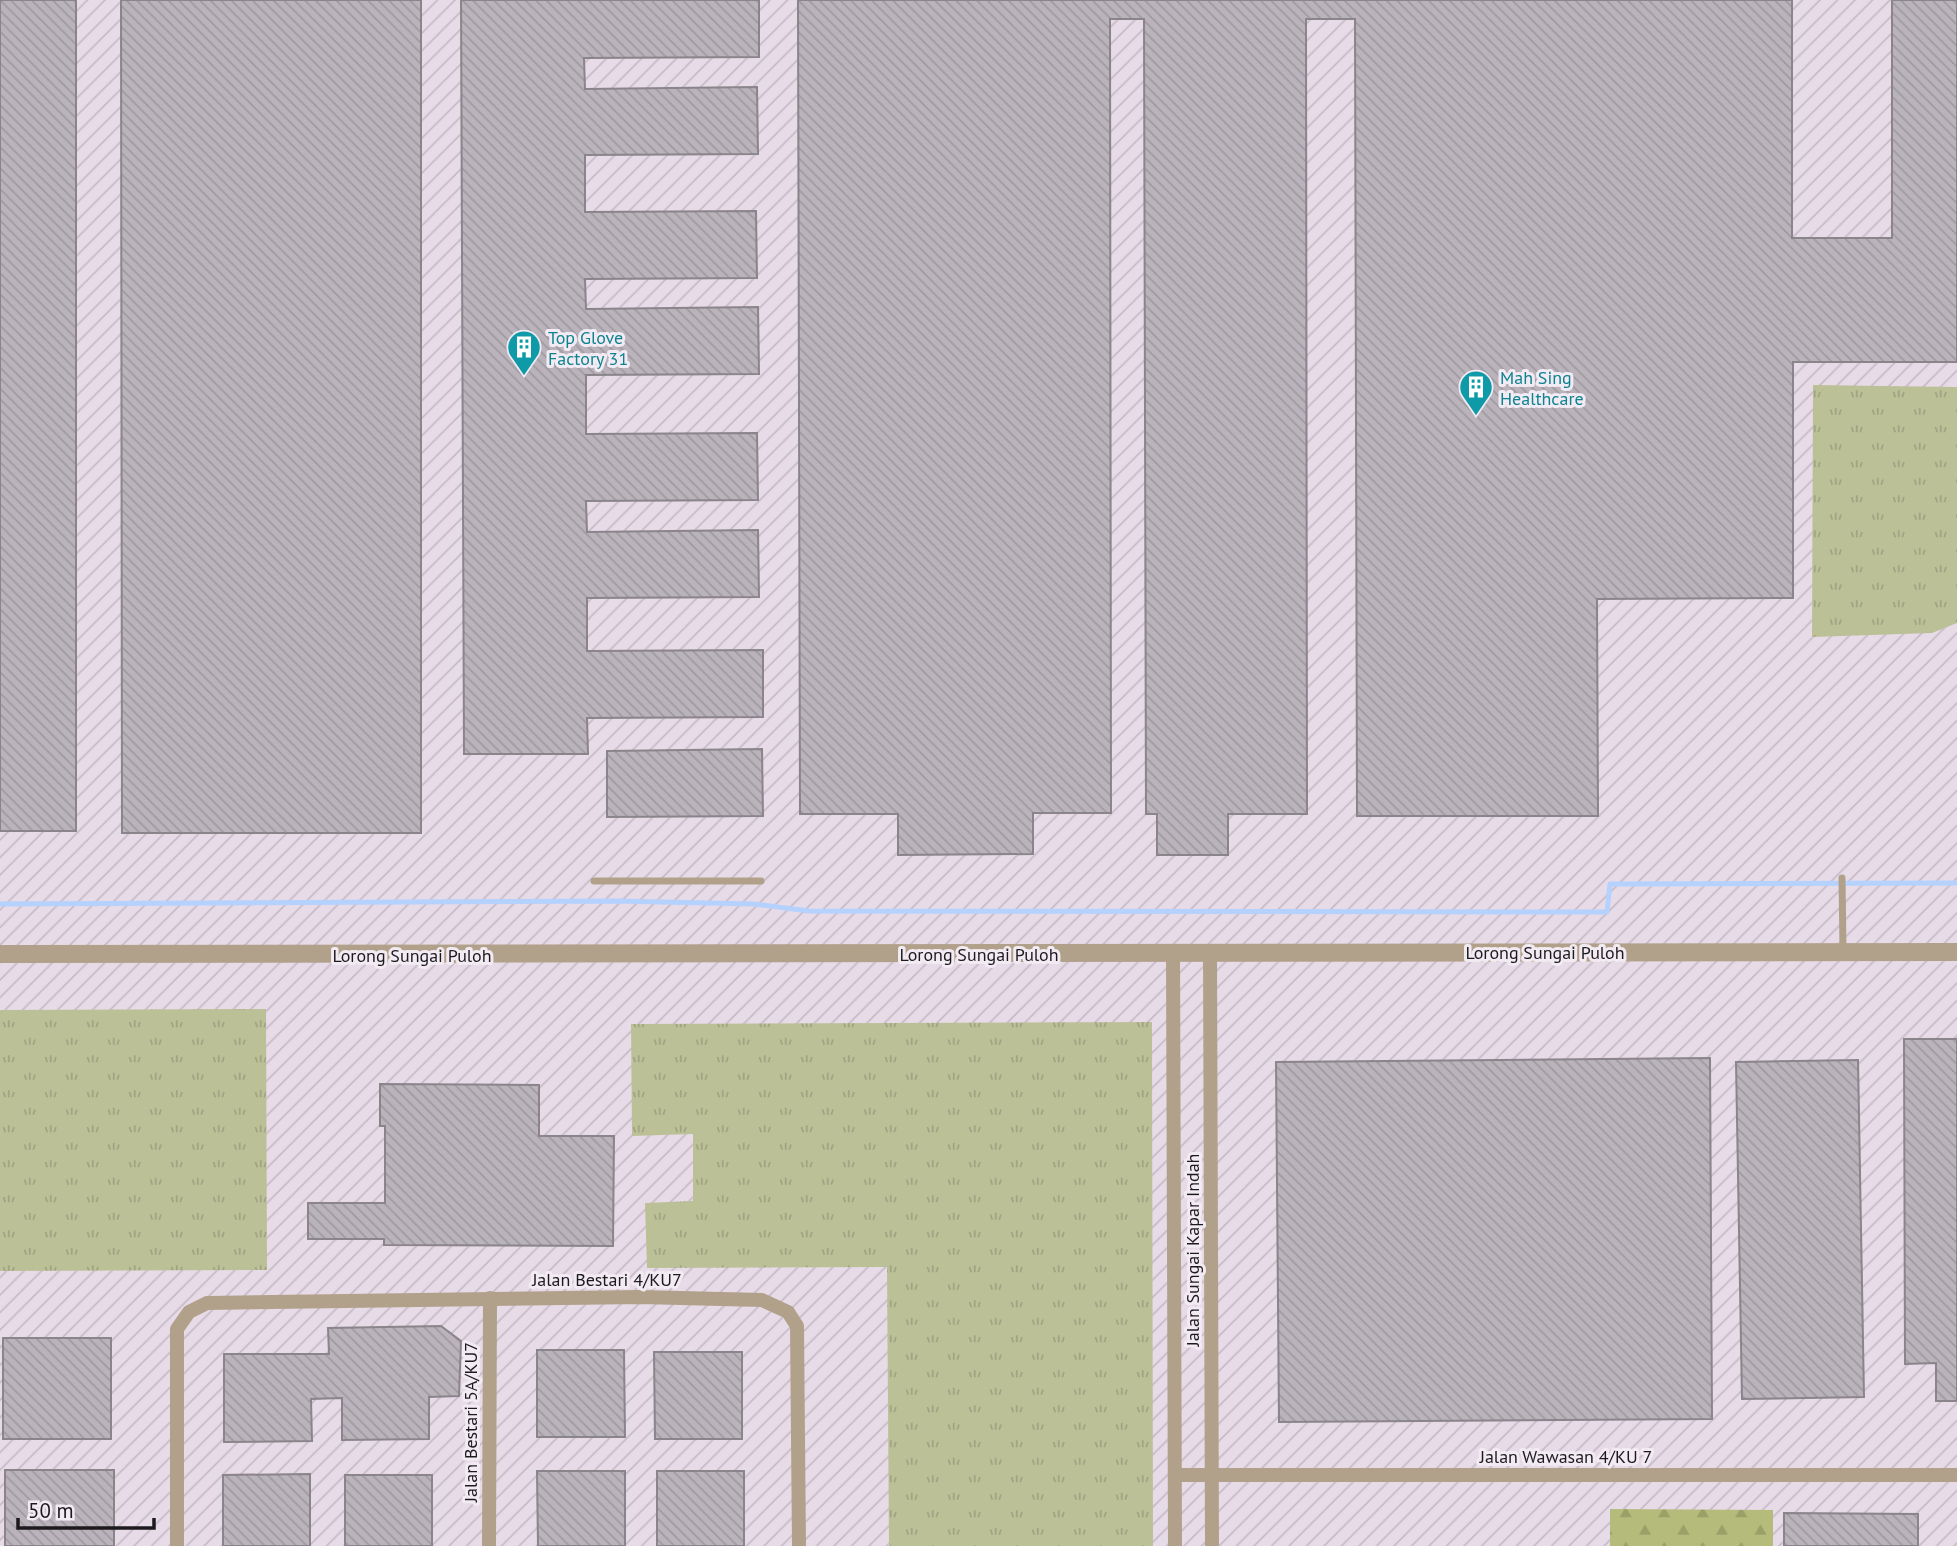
<svg xmlns="http://www.w3.org/2000/svg" width="1957" height="1546" viewBox="0 0 1957 1546" font-family="'PT Sans',sans-serif">
<defs>
<pattern id="industrial-furrows" width="10" height="10" patternUnits="userSpaceOnUse" patternTransform="scale(1.75)"><rect width="10" height="10" fill="#e7dbe8"/><path d="M-1 1l2-2M0 10L10 0M9 11l2-2" fill="none" stroke="#c6bbc7"/></pattern>
<pattern id="grass-tufts" width="24" height="20" patternUnits="userSpaceOnUse" patternTransform="scale(1.75)"><rect width="24" height="20" fill="#bcc097"/><path d="M3 7l-1-3M5 7V3M7 7l1-3M15 17l-1-3M17 17v-4M19 17l1-3" fill="none" stroke="#a1a482"/></pattern>
<pattern id="forest-firs" width="22" height="20" patternUnits="userSpaceOnUse" patternTransform="scale(1.75)"><rect width="22" height="20" fill="#b5bb7a"/><path d="M5 1l3.5 6h-7zM16 11l3.5 6h-7z" fill="#9ba069"/></pattern>
<pattern id="building-back-hatch" width="6" height="6" patternUnits="userSpaceOnUse" patternTransform="scale(1.75)"><rect width="6" height="6" fill="#bab3bb"/><path d="M-1 5l2 2M0 0l6 6M5-1l2 2" fill="none" stroke="#9f99a0"/></pattern>
</defs>
<rect width="100%" height="100%" fill="#f3ebf3"/>
<rect fill="url(#industrial-furrows)" x="0" y="0" width="1957" height="1546"/>
<g fill="url(#grass-tufts)">
<path d="M1813,385l144,2v236l-25,10 -120,4z"/>
<path d="M266,1009l1,261 -267,1v-261z"/>
<path d="M1152,1022l1,524h-264l-2,-279 -240,1 -2,-65 48,-2v-67l-61,2 -1,-112z"/>
</g>
<path fill="url(#forest-firs)" d="M1610,1509l163,1v36h-163z"/>
<g fill="none" stroke-linecap="round" stroke-linejoin="round">
<path stroke="#b5d1fd" stroke-width="5" d="M0,904l617,-3 137,3 55,7 798,1 3,-28 347,-1"/>
</g>
<g fill="url(#building-back-hatch)" stroke="#8a848b" stroke-width="2">
<rect x="0" y="0" width="76" height="831"/>
<path d="M121,0h300v833h-299z"/>
<path d="M461,0h298v57l-175,1 1,31 172,-2 1,67 -173,1v57l171,-1 1,67 -172,1 1,30 172,-2 1,67 -173,1v59l171,-1 1,67 -172,1 1,31 171,-2 1,67 -172,1v53l176,-1v67l-176,1 1,36h-124z"/>
<path d="M798,0h994v238h100v-238h65v362h-164v236l-196,1 1,217h-241l-2,-797h-49l1,795h-79v41h-71v-41h-11l-2,-795h-34l1,794h-78v41l-135,1v-41h-98z"/>
<path d="M762,749l1,67 -156,1v-66z"/>
<path d="M1904,1039h53v362h-21v-38l-31,1z"/>
<path d="M1710,1058l2,361 -433,3 -3,-360z"/>
<path d="M1858,1060l6,337 -122,2 -6,-337z"/>
<path d="M380,1084l159,1v51h75l-1,110 -229,-1v-6h-76v-36h77v-77h-5z"/>
<path d="M441,1326l20,15 -2,55 -30,1v42l-87,1v-42l-31,1 1,42 -88,1v-88h105l-1,-26z"/>
<rect x="3" y="1338" width="108" height="101"/>
<path d="M537,1350h87l1,87h-88z"/>
<path d="M654,1352h88v87h-87z"/>
<rect x="5" y="1470" width="109" height="76"/>
<path d="M537,1471h88v75h-87z"/>
<rect x="657" y="1471" width="87" height="75"/>
<path d="M310,1474v72h-87v-71z"/>
<rect x="345" y="1475" width="87" height="71"/>
<path d="M1784,1513l134,1v32h-134z"/>
</g>
<g fill="none" stroke-linecap="round" stroke-linejoin="round">
<g stroke="#b2a18a" stroke-width="7">
<path d="M1842,878l1,72"/>
<path d="M594,881h167"/>
</g>
<g stroke="#b2a18a" stroke-width="14">
<path d="M1173,953l2,593"/>
<path d="M1210,953l2,593"/>
<path d="M1175,1475h782"/>
<path d="M177,1546v-217l12,-17 18,-9 433,-6 122,3 26,12 9,14 2,220"/>
<path d="M489,1546l1,-248"/>
</g>
<path stroke="#b2a18a" stroke-width="18" d="M0,954l1957,-2"/>
</g>
<defs>
<g id="building-pin" transform="scale(1.75)"><path d="M0 17L-7.5 6A9.5 9.5 0 1 1 7.5 6Z" fill="#0f9aa8" stroke="#f3ebf3"/><path d="M-4-6H4V6H1V3H-1V6H-4ZM-2.5-4.3h1.7v1.8h-1.7ZM.8-4.3h1.7v1.8H.8ZM-2.5-1h1.7V.8h-1.7ZM.8-1h1.7V.8H.8Z" fill="#fff"/></g>
</defs>
<g fill-rule="evenodd">
<use href="#building-pin" x="524" y="347"/>
<use href="#building-pin" x="1476" y="387"/>
</g>
<g text-anchor="middle" dominant-baseline="central" stroke-width="6" stroke-linejoin="round" paint-order="stroke">
<g font-size="18" fill="#0d838f" stroke="#f3ebf3" text-anchor="start">
<text x="548" y="337">Top Glove<tspan x="548" dy="21">Factory 31</tspan></text>
<text x="1500" y="377">Mah Sing<tspan x="1500" dy="21">Healthcare</tspan></text>
</g>
<g font-size="18" fill="#1d1a1d" stroke="#f3ebf3">
<text x="1545" y="952">Lorong Sungai Puloh</text>
<text x="979" y="954">Lorong Sungai Puloh</text>
<text x="412" y="955">Lorong Sungai Puloh</text>
<text transform="translate(1192 1250) rotate(-90)">Jalan Sungai Kapar Indah</text>
<text x="607" y="1279">Jalan Bestari 4/KU7</text>
<text transform="translate(470 1422) rotate(-90)">Jalan Bestari 5A/KU7</text>
<text x="1566" y="1456">Jalan Wawasan 4/KU 7</text>
</g>
</g>
<path d="M18 1518v10h136v-10" fill="none" stroke="#1d1a1d" stroke-width="3.5"/>
<text x="28" y="1518" font-size="21" fill="#1d1a1d" stroke="#f3ebf3" stroke-width="5" paint-order="stroke">50 m</text>
</svg>
